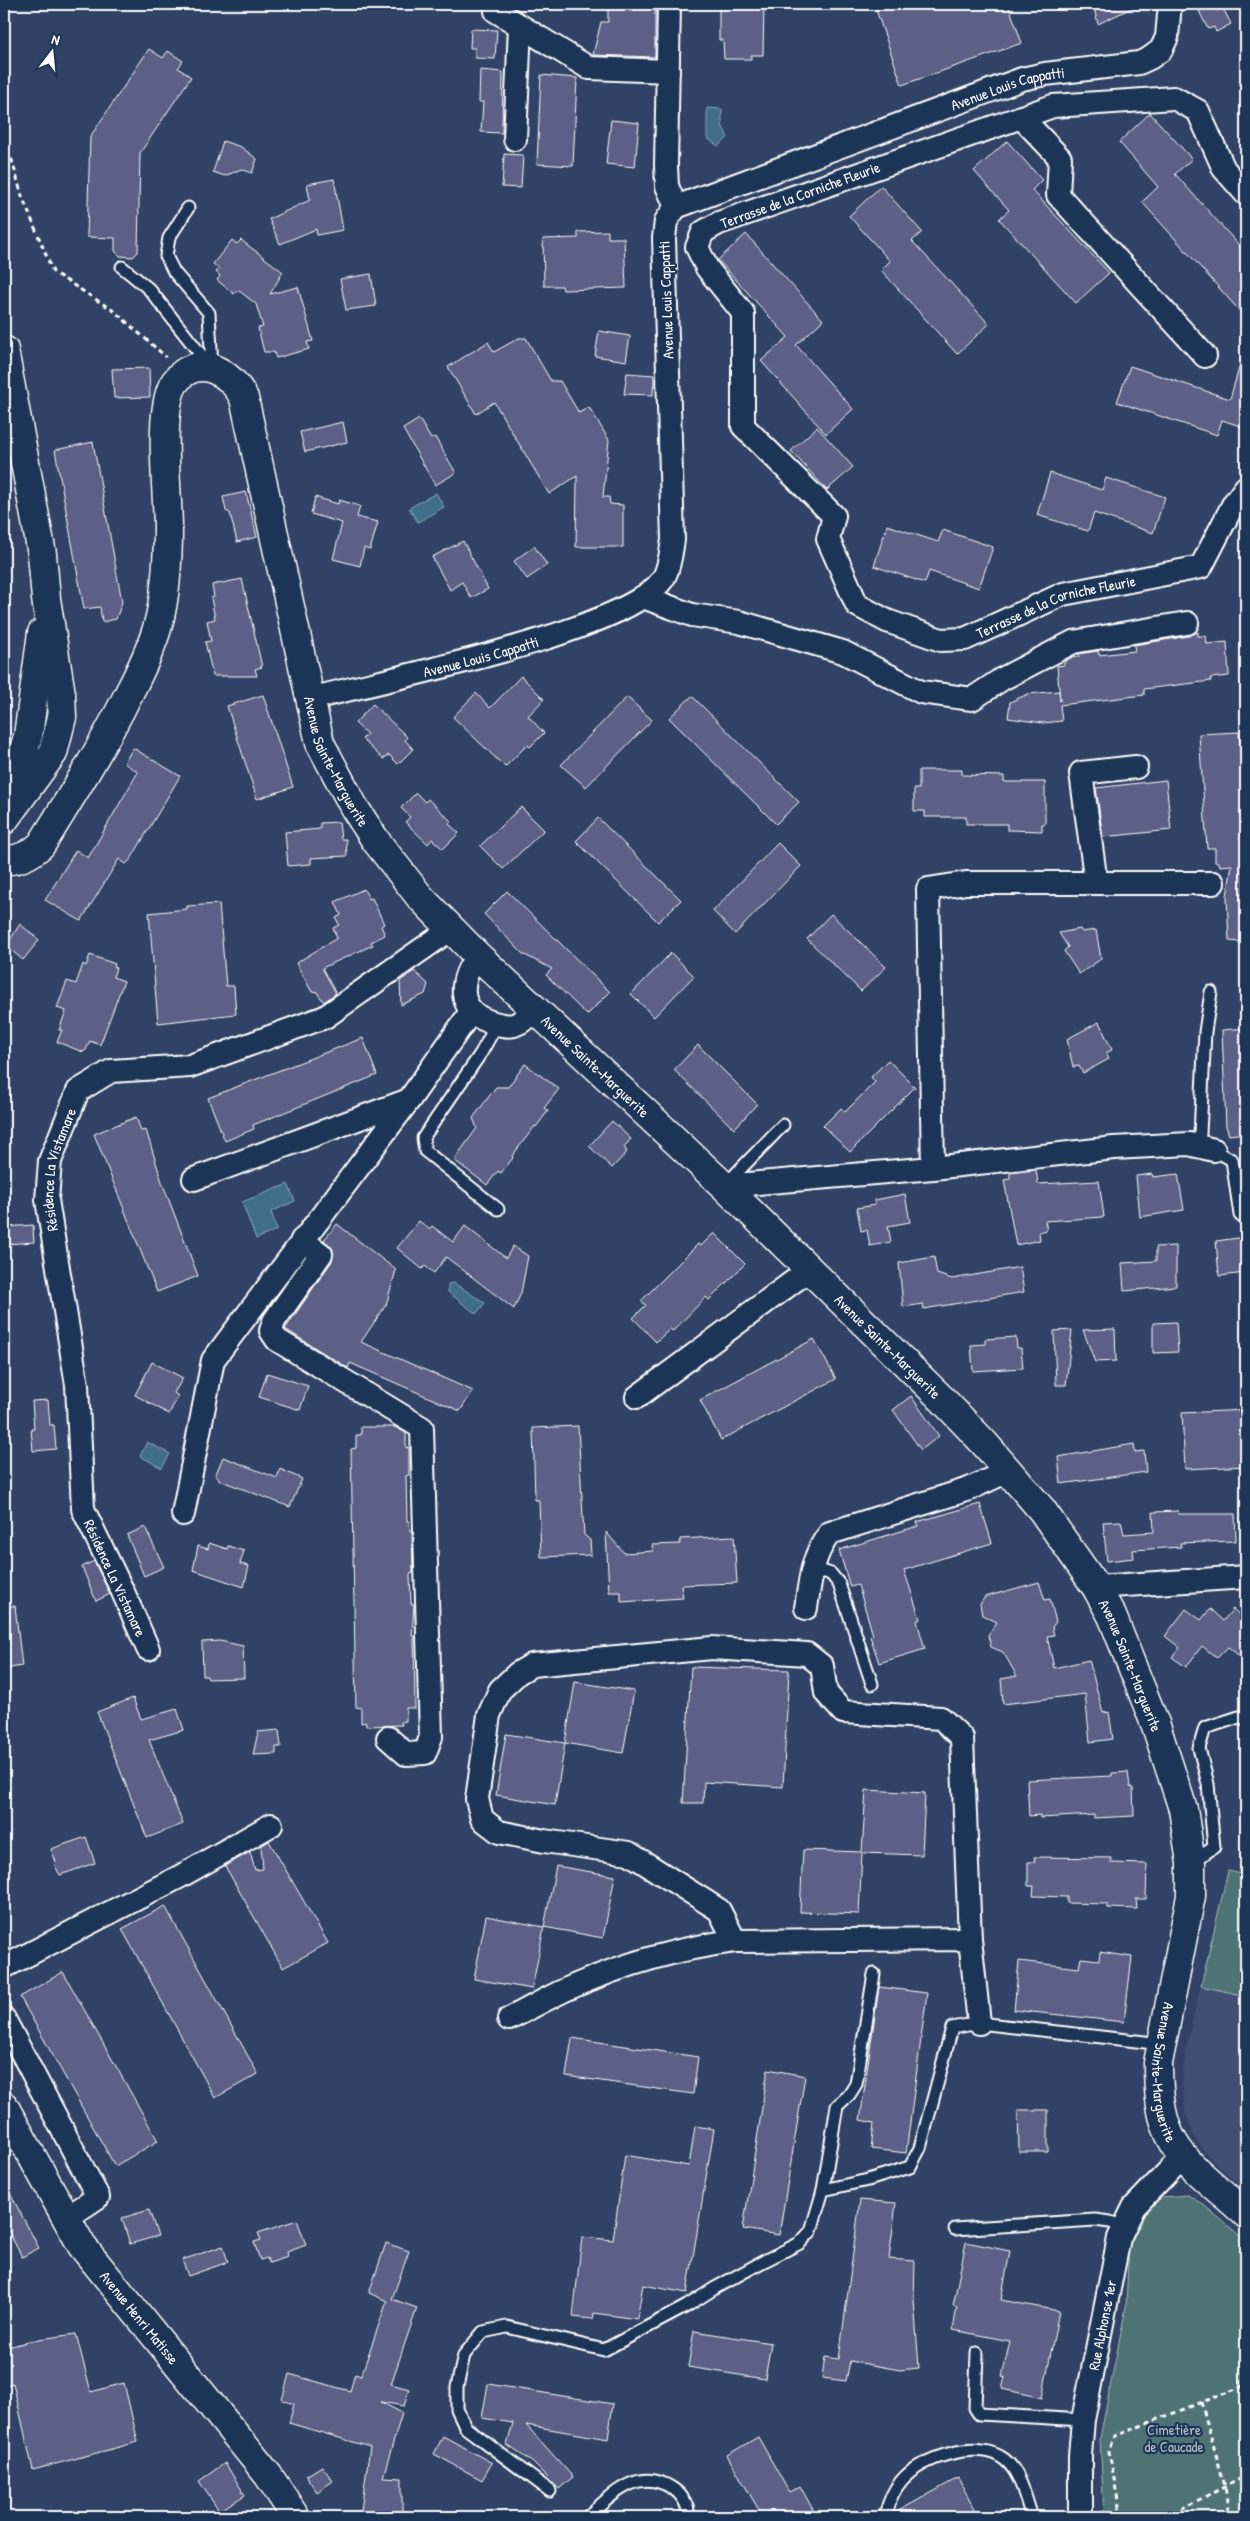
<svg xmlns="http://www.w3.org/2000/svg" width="1250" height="2521" viewBox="0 0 1250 2521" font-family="'Patrick Hand',sans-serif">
<rect width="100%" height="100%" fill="#304265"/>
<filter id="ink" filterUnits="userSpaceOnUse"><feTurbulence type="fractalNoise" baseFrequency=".02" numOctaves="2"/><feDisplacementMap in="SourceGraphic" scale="10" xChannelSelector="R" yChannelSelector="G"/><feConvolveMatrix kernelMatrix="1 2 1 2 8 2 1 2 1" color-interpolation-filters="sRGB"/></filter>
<g filter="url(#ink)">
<path fill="#414f72" d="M1228,1871l18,4v315l-37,-33 -15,-20 -9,-25 -3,-26 3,-34z"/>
<g fill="#4f7374" stroke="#a7b9ba">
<path d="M1228,1871l18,4v121l-45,-10z"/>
<path d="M1188,2195l17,11 41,35v276h-142l-4,-79 26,-131 3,-67 12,-27 21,-16z"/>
</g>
<g fill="#416d87" stroke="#8da7b7">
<path d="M707,108l15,1v16l6,13 -10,8 -11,-8z"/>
<path d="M436,493l8,14 -26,15 -9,-14z"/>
<path d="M288,1184l7,17 -24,11 6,18 -21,9 -14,-37z"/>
<path d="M454,1283l31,20 -9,11 -28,-22v-8z"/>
<path d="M147,1442l23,12 -8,14 -22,-12z"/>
</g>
<g fill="#5b6086" stroke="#fff">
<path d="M608,4l47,1v52l-62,-2 8,-33h7z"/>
<path d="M719,4h45l-1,51h-12v4h-27l-1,-19h-4z"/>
<path d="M874,4h134l14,39 -120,42z"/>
<path d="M1093,4h47l-42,20z"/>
<path d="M1202,4h19l10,20 -15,8 -2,-5 -6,2 -9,-18 5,-2z"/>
<path d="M471,29l26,1 -2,29 -20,-1v-10h-5z"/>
<path d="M149,49l14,9 5,-7 15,10 -5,7 13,9 -51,76 -2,99 -5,5 -13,-1 -5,-5v-13l-28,-1 3,-100z"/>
<path d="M480,70l23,2 -1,61 -21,-1 2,-30h-4z"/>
<path d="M541,75l36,3 -4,88 -36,-2z"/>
<path d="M1150,113l42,46 -17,15 71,79v65l-104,-116 16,-15 -39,-45z"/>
<path d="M611,120l28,3 -4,44 -29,-3z"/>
<path d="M223,141l18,6 16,12 -5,14 -11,-4 -16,7 -12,-4z"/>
<path d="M1007,141l35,39 -10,10 77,83 -33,30 -77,-84 10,-9 -35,-39z"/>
<path d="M504,154l19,1 -2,33 -19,-1z"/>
<path d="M334,179l9,51 -26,5 -1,-6 -36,15 -11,-25 41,-19 -3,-16z"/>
<path d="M881,186l41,46 -10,9 77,83 -32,30 -76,-84 9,-9 -41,-45z"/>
<path d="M608,231v7h16l2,50 -63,2 -1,-4h-18l-1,-47 35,-1v-6z"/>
<path d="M746,234l77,86 -27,25 57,64 -27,25 -65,-73 27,-24 -70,-77z"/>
<path d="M232,240l5,4 4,-4 42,32 -13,22 28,-7 15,54 -6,1 2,7 -33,9 -2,-6h-10l-6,-24 5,-1 -7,-23 -18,-14 -4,4 -17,-14 3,-4 -4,-4 3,-3 -6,-5z"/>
<path d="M371,274l5,32 -30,4 -6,-31z"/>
<path d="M599,331l31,5 -4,25 -31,-5z"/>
<path d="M519,338h7l25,43h9l19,32 10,-6 20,33 -6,57h6l1,7 13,1v42h-47l1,-71 -28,18 -55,-92 -18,12 -28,-47 40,-25 6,10z"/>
<path d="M1242,358l4,1v69l-24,-8 -5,15 -100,-33 13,-36 100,33z"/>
<path d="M149,368l1,29 -36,1 -2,-29z"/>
<path d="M627,373l27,2 -1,20 -29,-1z"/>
<path d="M419,419l12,20 4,-2 21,36 -21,12 -32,-56z"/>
<path d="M343,422l4,20 -42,10 -5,-20z"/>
<path d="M817,427l36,40 -26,23 -36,-39z"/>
<path d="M93,442l29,160 -6,17 -14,3 -2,-15 -16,2 -29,-159z"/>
<path d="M1050,473l52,17 4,-12 59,19 -12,36 -59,-20 -6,18 -51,-16z"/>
<path d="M246,492l11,45 -20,5 -7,-29 -4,-2 -3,-14z"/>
<path d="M315,497l23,7 1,-4 21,6 -3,11 21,5 -8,28 -6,-2 -4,18 -27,-7 9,-36 -31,-9z"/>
<path d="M887,525l51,17 5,-12 50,17 -14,41 -50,-17 -4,12 -51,-17z"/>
<path d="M463,541l25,48 -17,9 -9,-16 -12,8 -18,-33z"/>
<path d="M534,546l13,19 -20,14 -13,-18z"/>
<path d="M242,579l20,88 -7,2 2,7h-44l-8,-34 6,-1 -4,-20 8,-2 -4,-21 3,-1 -2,-12z"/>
<path d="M1198,632v4h8l1,8 20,-2 2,34 -19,2 1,3 -67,8v6l-84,10 2,16 -19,2 -35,-5 2,-16 18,-8 31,-3 1,10 -3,-35 7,-1v-3l6,-4 9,-1 -1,-3 20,-3 1,4 36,-4 -1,-6 55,-9z"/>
<path d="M521,676l23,23 -16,17 16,17 -14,14 -3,-2 -22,22 -52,-50 23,-24 14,15z"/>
<path d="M263,695l30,92 -36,12 -30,-93z"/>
<path d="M692,696l107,106 -23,22 -107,-106z"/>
<path d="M627,697l25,23 -66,67 -25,-22z"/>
<path d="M373,704l34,33 -2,3 8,9 -15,15 -9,-9 -6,4 -21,-20 5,-5 -12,-11z"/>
<path d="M1239,732l4,49 3,-1v114l-6,48 -11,-1 -2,-45 5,-31 -12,1 -1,-4h-4v-14h-8l-8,-114z"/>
<path d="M133,748l47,28 -49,83 -5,5 -7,-5 -38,62 -36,-21 31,-50 12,8 50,-86 -14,-9z"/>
<path d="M919,770h43v5l42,1v6h41v42h-3v7l-35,-1v-6h-41v-7h-41v-6h-11v-22h5z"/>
<path d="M1166,780l5,50 -68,7 -7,-49z"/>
<path d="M416,793l9,9 3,-3 23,22 -2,3 10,9 -16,16 -11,-10 -4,5 -23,-22 5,-5 -9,-9z"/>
<path d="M521,807l23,23 -41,39 -23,-23z"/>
<path d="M598,818l83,82 -23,22 -82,-81z"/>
<path d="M339,822l2,17h5l1,17 -36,2v6l-23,2 -3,-34 35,-3v-6z"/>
<path d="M778,843l23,23 -66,68 -22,-23z"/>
<path d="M364,889l5,10 3,-1 12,26 -3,2 4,9 -14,7 2,3 -51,23 14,25 -12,9 -8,-11 -4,1 -16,-29 41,-25 -4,-10 6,-3 -3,-7 5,-3 -6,-13z"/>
<path d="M507,891l103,101 -23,23 -41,-40 6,-6 -29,-15 -39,-40z"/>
<path d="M219,904l7,82h8l2,28 -78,9 -9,-110 38,-4v-3z"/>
<path d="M831,914l55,53 -25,24 -54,-52z"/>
<path d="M20,924l19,16 -16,20 -17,-14z"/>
<path d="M1080,929l2,3 14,-2 5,29 -22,15 -15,-23 4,-4 -9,-14z"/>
<path d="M671,953l23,23 -40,41 -23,-23z"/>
<path d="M90,955l25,9 -1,3 2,1 -3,9 11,4 -24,64 -10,-4 -4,9 -3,2 -26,-10 5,-12h-3l7,-19 -9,-3 10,-27 9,3 7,-20 3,2z"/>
<path d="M414,971l14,13 -3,10 -24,11 -1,-24z"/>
<path d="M1099,1022l13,28 -6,3 3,6 -26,14 -4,-7 -6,1 -6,-28z"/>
<path d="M1246,1028v35l-3,1 3,69 -17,2 -3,-9 -4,-96z"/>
<path d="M363,1038l14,37 -124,50 1,4 -29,12 -17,-43z"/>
<path d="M698,1045l59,59 -23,25 -60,-59z"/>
<path d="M888,1060l27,27 -65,65 -27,-26 18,-18 4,4 30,-30 -4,-5z"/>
<path d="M525,1064l34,25 -15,19 4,3 -12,16 -1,-1 -23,30 1,2 -12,15 -3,-2 -11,14 -33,-25 23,-32 -4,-10 23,-31h12z"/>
<path d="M136,1117l5,14 5,-1 16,52 36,94 -41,16 -63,-158z"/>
<path d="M612,1121l19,18 -7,8 3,5 -15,16 -23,-22z"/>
<path d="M1036,1170l2,14 61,-3 5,36 -59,4 2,9 -8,2 1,8 -24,5 -12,-65 6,-1v-6z"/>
<path d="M1152,1174l1,3 25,-3 6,36 -44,7 -4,-41z"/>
<path d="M905,1194l5,28 -22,4 3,16 -21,4 -3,-16 -6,1 -4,-23 18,-3v-5z"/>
<path d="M419,1221l10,8 3,-3 21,16 12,-16 41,32 7,-12 15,10 -7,37 -7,16 -68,-52 -12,16 -9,-7 -3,3 -25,-21z"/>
<path d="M337,1224l59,46 -10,35 -25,37 112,49 -13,20 -110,-48 -2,5 -63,-39 47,-68 1,-12 -9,-9z"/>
<path d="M33,1225l1,17 -27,2 -2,-17z"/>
<path d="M714,1233l31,31 -36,36 -3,-3 -33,34 -3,-2 -14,13 -23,-24 13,-13 -5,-4 57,-57 3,2z"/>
<path d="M1246,1237v36l-27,3 -3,-35z"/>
<path d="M1176,1246v40l-52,5 -2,-28 34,-2v-14z"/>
<path d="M934,1257l3,17 15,5 68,-12 4,25 -100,17 -1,-5 -20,3 -4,-44z"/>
<path d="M1176,1322l2,30 -25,1v-30z"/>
<path d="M1115,1329l1,32 -21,1 -12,-32z"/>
<path d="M1072,1330l-6,55h-10l-2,-54z"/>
<path d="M1016,1337l1,11h4l2,20 -50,3 -2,-26 14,-1v-5z"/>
<path d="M814,1339l22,40 -115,61 -21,-40z"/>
<path d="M152,1362l31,16 -9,15 4,3 -9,18 -34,-19z"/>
<path d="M267,1373l41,13 -8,24 -41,-13z"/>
<path d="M911,1396l28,40 -18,14 -28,-40z"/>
<path d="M48,1400l2,25h4l2,24 -23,2 -2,-22h3l-2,-28z"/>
<path d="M1246,1410v56l-61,3 -3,-56z"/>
<path d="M578,1426l6,109 6,5 1,15 -50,2 -2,-57h-4l-2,-72z"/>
<path d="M361,1427h34l11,6v15l3,-1v28l-3,1 1,45h2l1,10h2l1,42 -3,1 1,30h3l-2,32h2l1,72h-9v13l-5,1 1,3 -36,1v-4l-5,1v-15l-5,-1 -5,-258 5,-1v-13h5z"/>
<path d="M1134,1444l1,8 9,-1 2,21 -85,12 -3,-27z"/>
<path d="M223,1457l54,21 3,-9 22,10 -12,28 -71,-27v-2l-4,-2z"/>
<path d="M980,1504l12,39 -88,27 16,49 -3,2 8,28 -46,14 -9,-27 3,-1 -15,-50 -8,2 -11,-37 79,-24 -1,-4z"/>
<path d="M1178,1511l1,3h56l1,27 -56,2 1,4 -48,3 1,8 -27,3 -4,-39 18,-1 3,13 30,-2 -1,-20z"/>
<path d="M145,1527l19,40 -20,9 -17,-41z"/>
<path d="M606,1532l18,21 29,-2 -1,-6 28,-1v-5l54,-3 3,47 -56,2 2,13 -62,4v-10h-12z"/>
<path d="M209,1543l18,6 1,-3 16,5 -4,13 9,2 -5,21 -51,-17 5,-24 10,3z"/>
<path d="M94,1561l16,33 -14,7 -14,-34z"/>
<path d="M1039,1582l6,18 5,-1 6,23 -4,5 2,8 -7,1 7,32 35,-8 14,53 6,-1 4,27 -23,3 -5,-48 -82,10 -2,-25 16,-3 -14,-24 -12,-5 -3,-12 9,-13 -15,-7 -2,-11 5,-7z"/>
<path d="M4,1606h11l7,60 -18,3z"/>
<path d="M1186,1609l15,11 9,-11 13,12 10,-12 13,12v40l-18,-14 -11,11 -15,-12 -16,21 -14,-10 8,-9 -15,-12z"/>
<path d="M220,1641l23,5 1,32 -36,1 -1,-3h-4l-1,-34z"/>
<path d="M691,1667l98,3 -6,117 -79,-5 -1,21h-20z"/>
<path d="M575,1682l59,9 -11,62 -58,-10z"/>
<path d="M133,1698l8,21 36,-10 7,21 -35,10 34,84 -36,14 -50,-126z"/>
<path d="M279,1730l2,17h-5v7l-23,1 5,-23z"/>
<path d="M506,1734l59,9 -10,62 -59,-10z"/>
<path d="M1128,1772l2,15 3,1 1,28 -40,2v-3l-54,3v-3l-11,1 -2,-36 85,-4v-3z"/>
<path d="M866,1790l59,3 -3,62 -60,-2 -3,61 -59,-2 3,-62 59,2z"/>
<path d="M86,1837l9,26 -35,12 -6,-11 2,-2 -5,-13z"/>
<path d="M269,1841l59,102 -45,25 -58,-102 25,-14 5,18 8,-1 -2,-23z"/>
<path d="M1034,1857l77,1v5l36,1 -1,35h-10l1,10 -30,-1v-4l-40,-1v-6l-34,-1 1,-10h-6v-24h7z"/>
<path d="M556,1866l59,10 -12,62 -59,-11z"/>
<path d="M165,1906l93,168 -43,24 -93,-169z"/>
<path d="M486,1916l58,11 -12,62 -58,-10z"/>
<path d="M1100,1952l32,5 -8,65 -110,-12 5,-49 60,7 2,-10 18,2z"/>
<path d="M63,1972l95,169 -43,25 -95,-169z"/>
<path d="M879,1987l48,6 -21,160 -35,-4 3,-26 -14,-3z"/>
<path d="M572,2038l126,19 -5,37 -127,-18z"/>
<path d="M768,2069l37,7 -26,159 -36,-6z"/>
<path d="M1018,2110h30v42h-29z"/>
<path d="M695,2126l19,3 -27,164 -44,-8 -6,34 -43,-6 -1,6 -20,-2 9,-80 31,3 12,-85 64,11z"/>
<path d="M4,2182l35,66 -17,9 -18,-34z"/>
<path d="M860,2200l36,3 -7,56 26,2 -1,39 5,68 -19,2 -50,-9 -4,20 -24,-3 3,-21 14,2z"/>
<path d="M149,2210l9,26 -28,8 -8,-26z"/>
<path d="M297,2220l9,25 -19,7 1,5 -19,6 -2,-5 -7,2 -6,-18 7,-2 -3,-7z"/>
<path d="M966,2242l44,9 -9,49 58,11 -17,87 -40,-9 3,-12 -3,-1 8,-35 -57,-11 4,-23 -4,-1z"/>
<path d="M386,2243l23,8 -17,48 25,9 -26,76 18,5 -5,17 -23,-4 21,11 -19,64 19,1v39h-42l10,-70 -81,-24 5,-19 -12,-4 7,-26 61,17 5,-17 6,2 26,-75 -18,-8z"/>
<path d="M223,2246l5,16 -40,14 -6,-16z"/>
<path d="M694,2331l77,12 -6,36 -77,-12z"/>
<path d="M76,2334l15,58 33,-9 14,59 -105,28 -20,-87 -9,3v-38l35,-9z"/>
<path d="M488,2384l125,20 -5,35 -82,-14 47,52 -14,12 -27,-27 -25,-17 6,-22 -31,-5z"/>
<path d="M443,2436l49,27 -10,17 -48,-26z"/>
<path d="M758,2437l31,55 11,-6 17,31h-54l-36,-62z"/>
<path d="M225,2463l20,32 -26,16 -20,-30z"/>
<path d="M322,2466l11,15 -16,11 -11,-16z"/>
<path d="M958,2478l21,39h-86v-3z"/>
</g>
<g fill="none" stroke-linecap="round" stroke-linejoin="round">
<g stroke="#fff" stroke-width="15">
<g id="lane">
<path d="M188,208l-19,30 -3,18 8,16 35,41 3,55"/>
<path d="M122,267l27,22 60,76"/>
<path d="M497,1024l-16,29 -58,85 2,13 73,58"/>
<path d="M1197,1145l3,-11 5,-102 6,-40"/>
<path d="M1214,1150l18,10 8,55 6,5"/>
<path d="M725,1185l58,-60"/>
<path d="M813,1568l18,6 8,10 33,100"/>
<path d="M1193,1862l21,-15 -6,-63 -9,-36 6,-20 34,-11 7,2"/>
<path d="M823,2190l14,-84 12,-11 7,-11 18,-110"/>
<path d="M955,2229l140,-9 15,2 14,5"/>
<path d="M977,2353l-2,55 4,6 104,6"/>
<path d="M550,2491l-84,-63 -9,-19v-22l7,-32 19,-23 24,-5 97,23 83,-44 28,-18 49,-27 36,-18 11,-12 12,-41 45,-10 42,-13 10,-19 32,-120 27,-5 183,21"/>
<path d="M587,2517c25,-22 51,-51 85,-29 11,7 16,16 17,29"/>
<path d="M885,2517c3,-14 7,-26 17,-37 20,-23 76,-41 102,-21 17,13 21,39 28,58"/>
</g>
</g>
<g stroke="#fff" stroke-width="26">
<g id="street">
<path d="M496,4v7l93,57 79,3"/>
<path d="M669,4l-3,162 1,20 9,21"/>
<path d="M1021,117l39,41 -2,37 147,161"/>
<path d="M515,139l5,-113"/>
<path id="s1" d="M1246,194l-22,-25 -26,-58 -24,-13 -121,8 -334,117 -16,9 -6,15 10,21 36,45v113l91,90 -6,23 29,66 30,16 54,19 24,-1 98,-45 138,-27 33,-64 12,-16"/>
<path d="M643,597l49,18 47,7 104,30 78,40 51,7 30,-20 71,-37 114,-19"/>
<path id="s2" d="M310,699c67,-18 324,-68 354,-122 6,-11 7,-26 9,-37l-9,-302 2,-17 10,-14 346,-128 23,-5 94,-11 11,-5 11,-8 6,-13 3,-33"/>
<path d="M1096,883l-15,-110 55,-6"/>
<path d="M478,956c-19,22 -22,54 10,65 9,3 17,6 26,4 9,-3 15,-9 22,-16"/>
<path d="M933,1168l-5,-279 38,-6h247"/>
<path d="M194,1179l215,-79 62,-88"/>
<path d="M724,1186l209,-18 181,-20 75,-4 25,6"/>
<path d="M302,1240l19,14 -47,67 -3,10 6,9 145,88 9,309 -6,16 -19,1 -18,-16"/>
<path d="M637,1397l172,-127"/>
<path d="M183,1514l30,-154 196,-260"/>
<path d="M1096,1587l150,-10"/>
<path d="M806,1608c4,-27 6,-53 24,-75l139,-44 39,-18"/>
<path id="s3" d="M148,1649l-25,-57 -40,-83 -6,-124 -30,-185 3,-39 28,-70 33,-20 79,-5 135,-49 126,-88"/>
<path d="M735,1941l-16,-31 -90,-57 -85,-12 -45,-9 -17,-13 -5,-20 12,-84 11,-25 18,-17 14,-8 180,-17 95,6 15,12 4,27 17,19 98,6 21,20 8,201"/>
<path d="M4,1967l177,-91 90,-51"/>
<path d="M4,2019l94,178 -33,22"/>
<path d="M509,2019c22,-11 43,-24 65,-33 51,-22 106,-38 161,-45l235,-2 9,84"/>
<path id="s4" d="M1080,2517v-62l3,-35 36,-182 15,-31 49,-51"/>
</g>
</g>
<g stroke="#fff" stroke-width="31">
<g id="secondary">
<path d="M4,350l38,204 4,45 15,95 1,23 -9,36 -49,67"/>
<path d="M4,792l19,-39 5,-17 14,-103"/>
<path id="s5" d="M4,860c14,1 27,-6 37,-15 31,-49 62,-99 87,-150 12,-23 23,-45 30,-70 8,-30 10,-66 10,-97 0,-33 -11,-121 7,-146 22,-30 56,-10 69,16l76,345 34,64 22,34 44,56 58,59 246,230 219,214 42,44 57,66 54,77 16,29 44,110 27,83 8,54v33l-33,167c0,26 2,58 16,80 15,26 50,50 72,71"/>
<path id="s6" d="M4,2106l78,140 186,229 28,42"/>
</g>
</g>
<g stroke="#fff" stroke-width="3" stroke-dasharray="5 4" stroke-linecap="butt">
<path d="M4,155l7,2 11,39 31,76 61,39 52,46"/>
<path d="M1201,2402l24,84 4,31"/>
<path d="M1121,2517l-12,-66 6,-15 131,-51"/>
<path d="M1165,2517l81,-41"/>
</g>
<use href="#lane" stroke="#1d3557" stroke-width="11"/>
<use href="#street" stroke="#1d3557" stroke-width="22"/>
<use href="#secondary" stroke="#1d3557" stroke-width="28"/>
</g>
</g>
<g text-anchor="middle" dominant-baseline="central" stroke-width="4.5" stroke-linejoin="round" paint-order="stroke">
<g font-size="15" fill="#fff" stroke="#1d3557">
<text stroke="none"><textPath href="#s2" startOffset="1106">Avenue Louis Cappatti</textPath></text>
<text transform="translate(800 195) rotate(-20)">Terrasse de la Corniche Fleurie</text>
<text transform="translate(666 300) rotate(-92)">Avenue Louis Cappatti</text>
<text stroke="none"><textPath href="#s1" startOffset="1264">Terrasse de la Corniche Fleurie</textPath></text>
<text stroke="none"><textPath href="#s2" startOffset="176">Avenue Louis Cappatti</textPath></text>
<text stroke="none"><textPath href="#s5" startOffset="999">Avenue Sainte-Marguerite</textPath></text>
<text stroke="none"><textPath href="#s5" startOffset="1404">Avenue Sainte-Marguerite</textPath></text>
<text stroke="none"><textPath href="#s3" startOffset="498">Résidence La Vistamare</textPath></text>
<text stroke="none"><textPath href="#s5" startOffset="1809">Avenue Sainte-Marguerite</textPath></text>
<text transform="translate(115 1578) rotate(65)">Résidence La Vistamare</text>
<text stroke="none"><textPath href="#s5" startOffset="2214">Avenue Sainte-Marguerite</textPath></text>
<text stroke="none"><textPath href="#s5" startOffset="2634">Avenue Sainte-Marguerite</textPath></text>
<text stroke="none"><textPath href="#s6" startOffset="252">Avenue Henri Matisse</textPath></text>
<text stroke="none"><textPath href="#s4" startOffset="194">Rue Alphonse 1er</textPath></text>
</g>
<g font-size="15" fill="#b0c0c0" stroke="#1d3557">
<text x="1174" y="2429">Cimetière<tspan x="1174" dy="17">de Caucade</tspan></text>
</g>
</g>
<rect width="1250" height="2521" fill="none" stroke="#1d3557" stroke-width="20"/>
<rect x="10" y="10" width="1230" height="2501" fill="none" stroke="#fff" stroke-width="2" filter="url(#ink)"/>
<g transform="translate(52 52) rotate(16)" stroke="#1d3557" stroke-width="4" paint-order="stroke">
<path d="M0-4L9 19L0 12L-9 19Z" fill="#ffffff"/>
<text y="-8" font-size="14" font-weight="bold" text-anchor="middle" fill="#ffffff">N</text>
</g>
</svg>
